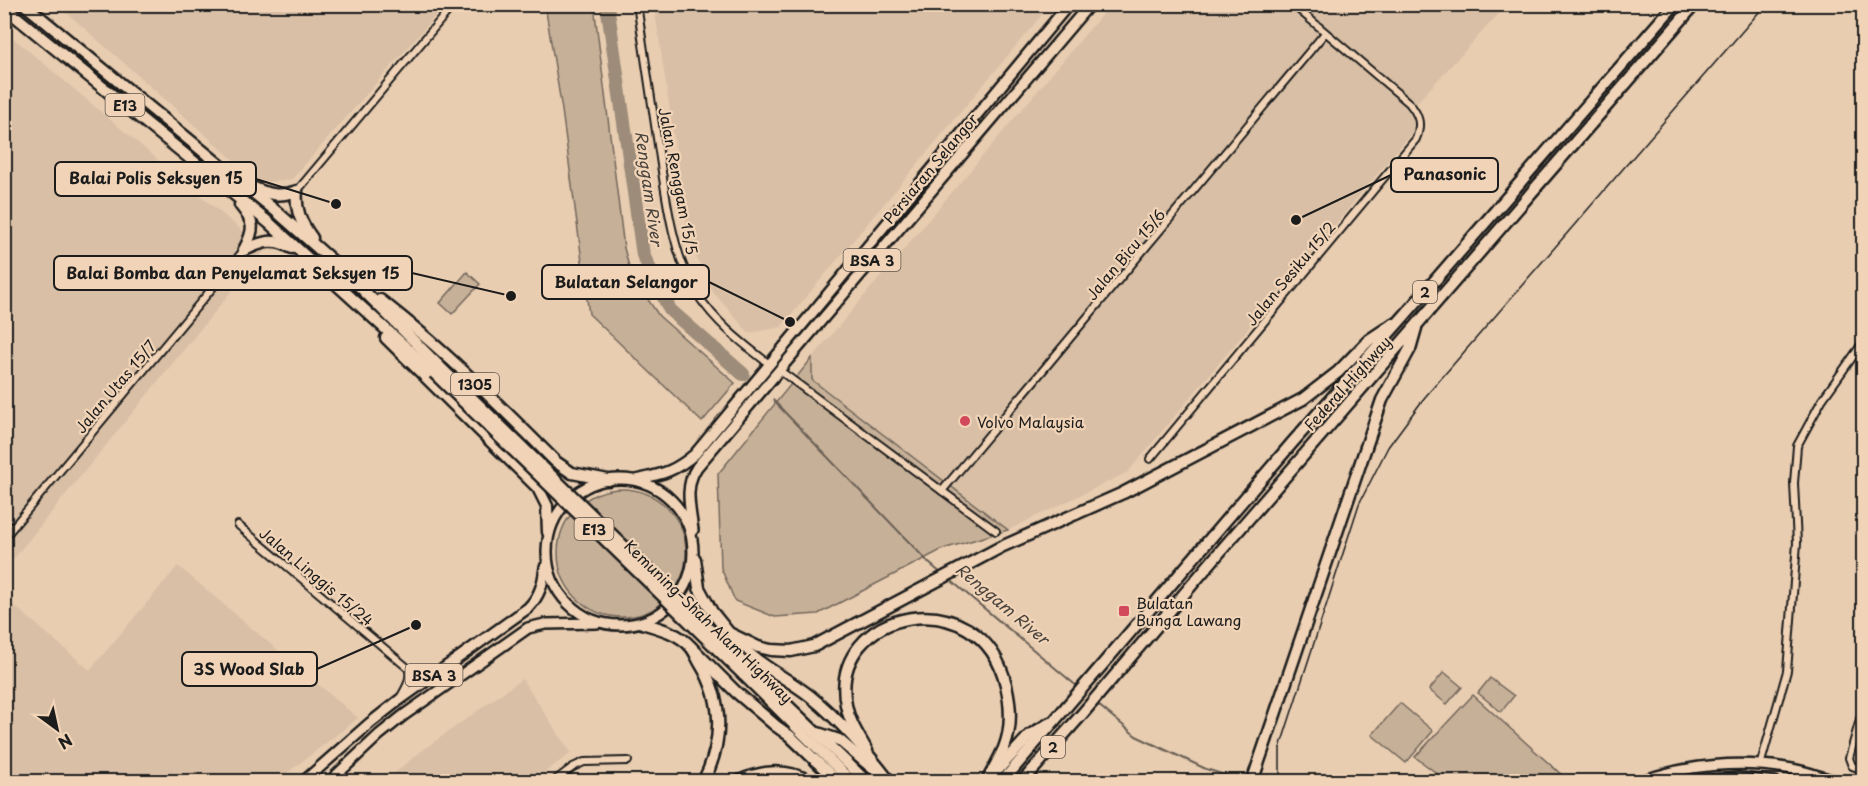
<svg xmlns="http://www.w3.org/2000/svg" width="1868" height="786" viewBox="0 0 1868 786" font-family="'Playpen Sans',sans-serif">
<rect width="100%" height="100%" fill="#e8cdb1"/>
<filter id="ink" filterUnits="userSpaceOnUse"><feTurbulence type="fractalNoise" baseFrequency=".0167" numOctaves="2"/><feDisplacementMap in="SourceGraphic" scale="12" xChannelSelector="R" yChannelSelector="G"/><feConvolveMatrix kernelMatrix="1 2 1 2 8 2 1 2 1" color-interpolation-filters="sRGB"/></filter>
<g filter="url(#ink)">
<g fill="#d8bfa5">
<path d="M58,5h387l-153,174 -32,4z"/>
<path d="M654,5v-1l396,1 -269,322 -32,6 -36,-41 -23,-48z"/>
<path d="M1110,5h397l-97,105 5,19 -287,343 -120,58 -196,-150v-22z"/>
<path d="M5,31l260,219 -260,319z"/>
<path d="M178,566l180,152 -81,63h-272v-183l85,72z"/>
<path d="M522,679l49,74 -38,28h-148l38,-31z"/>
</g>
<g fill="#c7b098" stroke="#72665a" stroke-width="1.5">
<path d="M545,5h49l30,243 7,26 28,42 76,67 -33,39 -113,-108 -27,-204z"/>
<path d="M467,272l13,12 -28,30 -12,-11z"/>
<path d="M812,358v22l196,150 -65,19 -125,65 -43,3 -40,-16 -14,-33 -3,-94z"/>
<circle cx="622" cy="553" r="64"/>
<path d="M1444,672l18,15 -15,17 -18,-14z"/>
<path d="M1490,678l24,18 -13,16 -23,-19z"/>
<path d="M1473,695l91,82 -5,4h-112l-32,-24z"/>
<path d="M1400,703l33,28 -27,32 -34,-28z"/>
</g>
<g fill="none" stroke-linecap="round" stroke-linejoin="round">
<g stroke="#695f54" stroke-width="2">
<path d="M773,400l156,163 14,12"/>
<path d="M948,578l131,110"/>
<path d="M1097,704l39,32 70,33 41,13"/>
</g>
<path stroke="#9d8c79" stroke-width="14" d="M607,4l36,251 27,55 73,64"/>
<g stroke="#1c1c1c" stroke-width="10">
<g id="minor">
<path d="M637,4c7,47 14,94 21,141 7,45 14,111 39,149 20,30 44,48 72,70"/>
<path d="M297,191l157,-187"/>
<path d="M779,370l217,161"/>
<path d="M1150,459l266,-320c6,-15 3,-24 -7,-36l-117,-99"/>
<path d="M942,491l383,-458"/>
<path d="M238,525l171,144 21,3 8,-2"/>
<path d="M4,538l240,-288"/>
<path d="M400,698c6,-10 11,-18 9,-29"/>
<path d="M1864,705l-15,53 3,8 12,4"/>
<path d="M1760,766l27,-95 10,-128 -3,-60 3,-37 25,-46 42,-59"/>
<path d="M553,782l20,-15 11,-5 44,-1"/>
</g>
</g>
<g stroke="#1c1c1c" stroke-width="14">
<g id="primary">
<circle cx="620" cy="552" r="73"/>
<path d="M636,480c26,-6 38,-8 59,-26l374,-450"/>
<path d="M693,530c-3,-22 -9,-44 4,-63l393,-463"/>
<path d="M303,782l67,-59 28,-22 130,-93c12,-12 15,-25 17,-41"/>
<path d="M329,782l50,-47 25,-20 124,-87 17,-4 52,-1"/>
<path d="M1639,782c48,-18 103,-22 153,-13 15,3 30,8 45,13"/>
<path d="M1688,782l50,-4 37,4"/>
</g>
</g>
<g stroke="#1c1c1c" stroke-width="15">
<g id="trunk">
<path d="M695,559l4,29 13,24 17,21 29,14 13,3 20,1 23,-5 187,-99 122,-54 180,-94 35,-27 31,-32 24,-16"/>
<path d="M642,623c17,5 37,10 49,24 4,5 6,11 9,16 24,39 24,78 3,119"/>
<path d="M993,775l37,-40 20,-12"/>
<path d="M1002,782l290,-339 113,-128 270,-311"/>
<path d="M1022,782l61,-69 135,-159 477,-550"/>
</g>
</g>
<g stroke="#1c1c1c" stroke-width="15">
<g id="motorway">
<path d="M24,4l253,208 70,62 93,93"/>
<path d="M4,7l264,215 166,151"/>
<path d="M252,187c17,8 28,10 45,4 -2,19 4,32 15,47"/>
<path d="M240,205c15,18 15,24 4,45"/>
<path d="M244,250c18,-8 30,-13 48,-2"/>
<path d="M380,300c63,48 120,106 176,162l16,11 36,7"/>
<path d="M386,338l152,150 9,18 1,26"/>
<path d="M729,633c22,29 54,42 81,63 31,25 56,55 80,86"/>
<path d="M691,647l45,45 40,34 14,10 48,46"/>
<path d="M759,678l108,104"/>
<path d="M754,685l98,97"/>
<path d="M818,733l21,7 38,32"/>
<path d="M867,751c-8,-15 -18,-29 -21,-46 -19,-96 135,-128 160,-20 5,21 6,43 -2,63 -5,11 -11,22 -17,33"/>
<path d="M737,782c24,-12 51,-14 74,0"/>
<path d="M1252,782l130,-382 28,-51 6,-21"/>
</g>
</g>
<use href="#minor" stroke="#f1d4b7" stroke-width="6"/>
<use href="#primary" stroke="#f1d4b7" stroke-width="9"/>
<use href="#trunk" stroke="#f1d4b7" stroke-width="10"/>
<use href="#motorway" stroke="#f1d4b7" stroke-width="10"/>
<path stroke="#1c1c1c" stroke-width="1.5" d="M1280,782v-34l79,-244 29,-57 37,-50 341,-393"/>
<g stroke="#1c1c1c" stroke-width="15" stroke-linecap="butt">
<g id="motorway-bridge">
<path d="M440,367l319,311"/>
<path d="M434,373l320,312"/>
</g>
</g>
<use href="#motorway-bridge" stroke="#f1d4b7" stroke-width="10"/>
</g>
</g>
<g fill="#d1495b" stroke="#f1d4b7" stroke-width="2">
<circle cx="965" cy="421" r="6"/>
<rect x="1118" y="605" width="12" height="12" rx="3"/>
</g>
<g text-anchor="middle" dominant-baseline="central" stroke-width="4.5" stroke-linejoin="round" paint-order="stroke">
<g fill="#f1d4b7" stroke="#5c534a" stroke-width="1.5">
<rect x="105.5" y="94" width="39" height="22" rx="4.5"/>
<rect x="843.5" y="249" width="57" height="22" rx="4.5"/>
<rect x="1413" y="281" width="24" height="22" rx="4.5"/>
<rect x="451" y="373" width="48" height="22" rx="4.5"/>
<rect x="574.5" y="518" width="39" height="22" rx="4.5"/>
<rect x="405.5" y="664" width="57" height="22" rx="4.5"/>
<rect x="1041" y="736" width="24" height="22" rx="4.5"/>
</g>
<g font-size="14" font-weight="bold" fill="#1c1c1c">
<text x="125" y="105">E13</text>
<text x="872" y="260">BSA 3</text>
<text x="1425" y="292">2</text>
<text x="475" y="384">1305</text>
<text x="594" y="529">E13</text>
<text x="434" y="675">BSA 3</text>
<text x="1053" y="747">2</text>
</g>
<g font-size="15" fill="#1c1c1c" stroke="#f1d4b7">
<text transform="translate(930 168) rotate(-50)">Persiaran Selangor</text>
<text transform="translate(679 181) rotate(79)">Jalan Renggam 15/5</text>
<text transform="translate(1125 254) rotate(-50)">Jalan Bicu 15/6</text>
<text transform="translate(1290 273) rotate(-50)">Jalan Sesiku 15/2</text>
<text transform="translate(1347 383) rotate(-48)">Federal Highway</text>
<text transform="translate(115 386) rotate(-50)">Jalan Utas 15/7</text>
<text transform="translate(317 576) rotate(40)">Jalan Linggis 15/24</text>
<text transform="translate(709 621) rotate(44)">Kemuning–Shah Alam Highway</text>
</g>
<g font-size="15" fill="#1c1c1c" stroke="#f1d4b7" text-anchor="start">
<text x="977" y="421">Volvo Malaysia</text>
<text x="1136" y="602">Bulatan<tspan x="1136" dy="17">Bunga Lawang</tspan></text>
</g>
<g font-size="16" font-style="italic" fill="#49433d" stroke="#f1d4b7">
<text transform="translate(650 188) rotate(82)">Renggam River</text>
<text transform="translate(1003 603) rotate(40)">Renggam River</text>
</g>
</g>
<path fill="none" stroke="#1c1c1c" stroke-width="2" d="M1296 220L1391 175M336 204L256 179M511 296L412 273M790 322L709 282M416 625L317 669"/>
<g fill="#1c1c1c" stroke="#f1d4b7" stroke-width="2">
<circle cx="1296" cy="220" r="6"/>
<circle cx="336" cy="204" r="6"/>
<circle cx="511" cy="296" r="6"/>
<circle cx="790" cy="322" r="6"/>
<circle cx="416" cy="625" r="6"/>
</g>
<g fill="#f1d4b7" stroke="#1c1c1c" stroke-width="2">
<rect x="1391" y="158" width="107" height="34" rx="6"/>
<rect x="55" y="162" width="201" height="34" rx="6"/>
<rect x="54" y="256" width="358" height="34" rx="6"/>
<rect x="542" y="265" width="167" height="34" rx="6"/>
<rect x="182" y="652" width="135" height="34" rx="6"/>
</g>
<g font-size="16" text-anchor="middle" font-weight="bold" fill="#1c1c1c">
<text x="1445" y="180">Panasonic</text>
<text x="156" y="184">Balai Polis Seksyen 15</text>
<text x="233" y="279">Balai Bomba dan Penyelamat Seksyen 15</text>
<text x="626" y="288">Bulatan Selangor</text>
<text x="249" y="675">3S Wood Slab</text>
</g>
<rect width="1868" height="786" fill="none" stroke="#f1d4b7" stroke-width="24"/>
<rect x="12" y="12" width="1844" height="762" fill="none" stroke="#1c1c1c" stroke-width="2" filter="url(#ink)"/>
<g transform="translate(57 729) rotate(147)" stroke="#f1d4b7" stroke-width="4.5" paint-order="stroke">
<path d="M0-4.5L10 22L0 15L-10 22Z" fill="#1c1c1c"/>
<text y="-9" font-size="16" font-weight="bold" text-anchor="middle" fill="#1c1c1c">N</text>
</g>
</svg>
